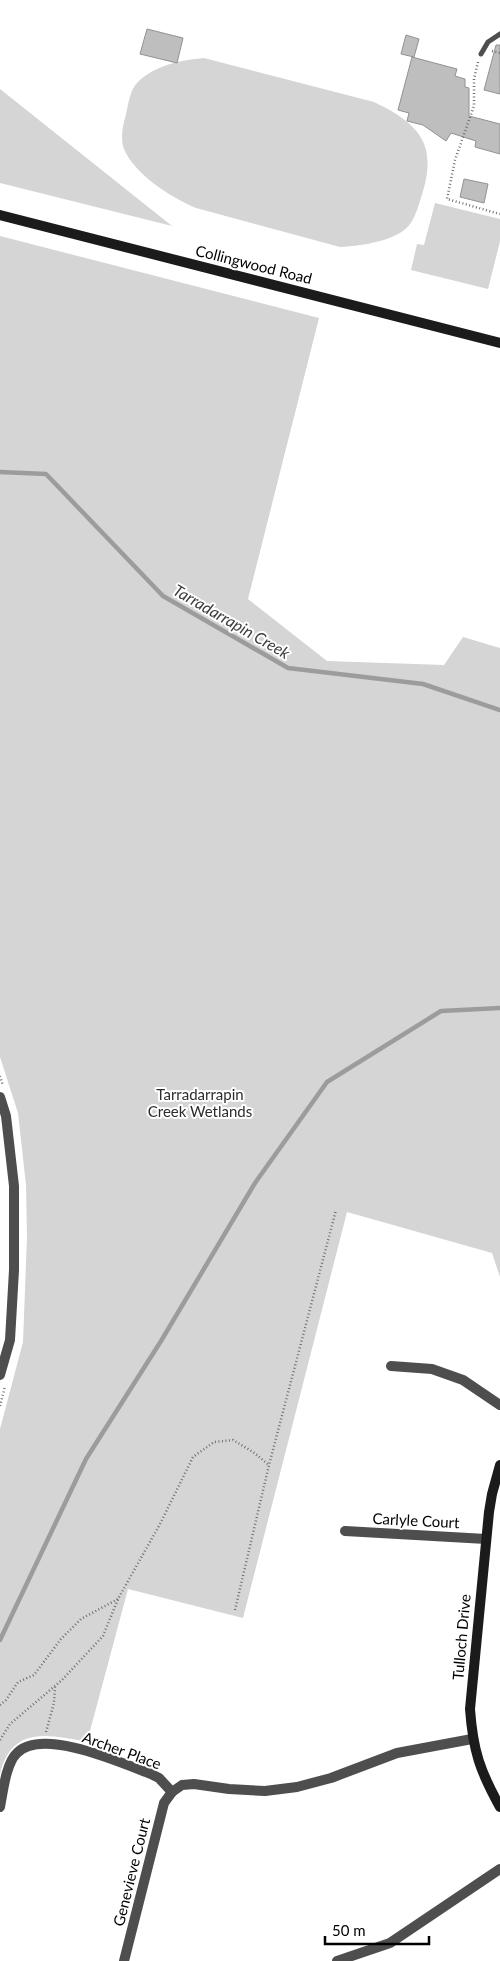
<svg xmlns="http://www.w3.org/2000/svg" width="500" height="1961" viewBox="0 0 500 1961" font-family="Lato,sans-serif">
<rect width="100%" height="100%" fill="#fff"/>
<g fill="#d5d5d5">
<path d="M204,58l170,44c48,23 64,44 47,96 -4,12 -7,25 -18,33 -16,11 -44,15 -63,16l-144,-39c-24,-10 -62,-34 -72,-59 -4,-10 -1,-25 2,-34 2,-10 4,-25 11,-32 17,-18 45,-23 67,-25z"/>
<path d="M0,89l172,137 -172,-43z"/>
<path d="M435,203l65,16v22l-12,48 -77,-19 6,-26 7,1z"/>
<path d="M0,236l319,82 -71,281 79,62 117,4 19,-28 37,11v629l-8,-24 -145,-41 -104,406 -115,-29 -41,153c-38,-7 -75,-17 -87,32v-345l23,-87 4,-105 -1,-52 -8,-72 -18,-56z"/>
</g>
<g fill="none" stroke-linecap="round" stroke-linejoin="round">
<g stroke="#9c9c9c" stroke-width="4.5">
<path d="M0,472l46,2 117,122 125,72 135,16 77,26"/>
<path d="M0,1640l86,-181 75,-118 94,-158 72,-101 114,-71 59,-3"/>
</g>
</g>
<g fill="#bebebe" stroke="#929292">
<path d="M147,29l36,9 -6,25 -37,-9z"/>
<path d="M406,35l13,4 -5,18 -13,-3z"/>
<path d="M496,45h4v49l-16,-4z"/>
<path d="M412,57l45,12 -2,7 10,3v8l4,1v28l31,8v30l-25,-7 1,-6 -25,-8 -5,8 -23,-16 -16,-4 2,-8 -11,-3z"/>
<path d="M464,179l24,5 -4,19 -24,-6z"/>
</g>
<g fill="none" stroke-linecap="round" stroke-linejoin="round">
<g stroke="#707070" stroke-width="2.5" stroke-dasharray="1 2.5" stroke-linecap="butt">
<path d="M492,51l8,2"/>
<path d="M478,62l-4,17v27l-19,54 -8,39 53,15"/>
<path d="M0,1076l3,10"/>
<path d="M0,1406l5,-20"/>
<path d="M235,1610l34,-145 67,-255"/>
<path d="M0,1705l6,-5 12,-18 16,-7 27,-36 20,-20 37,-20"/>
<path d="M46,1732l8,-29 1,-16"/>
<path d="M0,1740l10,-16 52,-44 41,-44 15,-37 42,-75 33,-67 21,-15 19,-2 20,12 16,13"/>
</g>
<path stroke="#4e4e4e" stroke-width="5" d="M481,54l7,-12 12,-8"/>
<g stroke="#4e4e4e" stroke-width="10">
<path d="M0,1097l6,19 8,70v84l-4,70 -10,35"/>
<path d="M391,1366l41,3 31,11 37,25"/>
<path d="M345,1531l141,8"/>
<path d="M0,1807c3,-15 6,-44 17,-54 25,-26 105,10 134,21l8,4 13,14 10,-7 12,-1 35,5 36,2 32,-4 34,-9 66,-25 75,-14"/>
<path d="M124,1961l40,-158 8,-11"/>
<path d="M337,1961l53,-18 110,-74"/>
</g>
<g stroke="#1b1b1b" stroke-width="10">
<path d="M0,215l500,128"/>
<path d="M500,1465l-8,29 -3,18 -19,197c3,42 10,62 30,98"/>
</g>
</g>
<g text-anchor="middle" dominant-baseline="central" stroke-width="4" stroke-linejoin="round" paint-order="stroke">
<g font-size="15" fill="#000" stroke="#fff">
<text transform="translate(254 264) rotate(14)">Collingwood Road</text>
<text transform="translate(416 1520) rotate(3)">Carlyle Court</text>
<text transform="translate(461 1637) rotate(-85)">Tulloch Drive</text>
<text transform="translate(122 1750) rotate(20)">Archer Place</text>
<text transform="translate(131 1872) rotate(-76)">Genevieve Court</text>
</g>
<g font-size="15" fill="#2c2c2c" stroke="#fff">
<text x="200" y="1094">Tarradarrapin<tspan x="200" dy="17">Creek Wetlands</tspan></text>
</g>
<g font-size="16" font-style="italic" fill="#3d3d3d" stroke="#fff">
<text transform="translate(232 621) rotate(30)">Tarradarrapin Creek</text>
</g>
</g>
<path d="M325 1936v8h104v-8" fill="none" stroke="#000000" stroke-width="2.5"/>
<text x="332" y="1936" font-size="15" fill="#000000" stroke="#ffffff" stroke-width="4" paint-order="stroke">50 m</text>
</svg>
